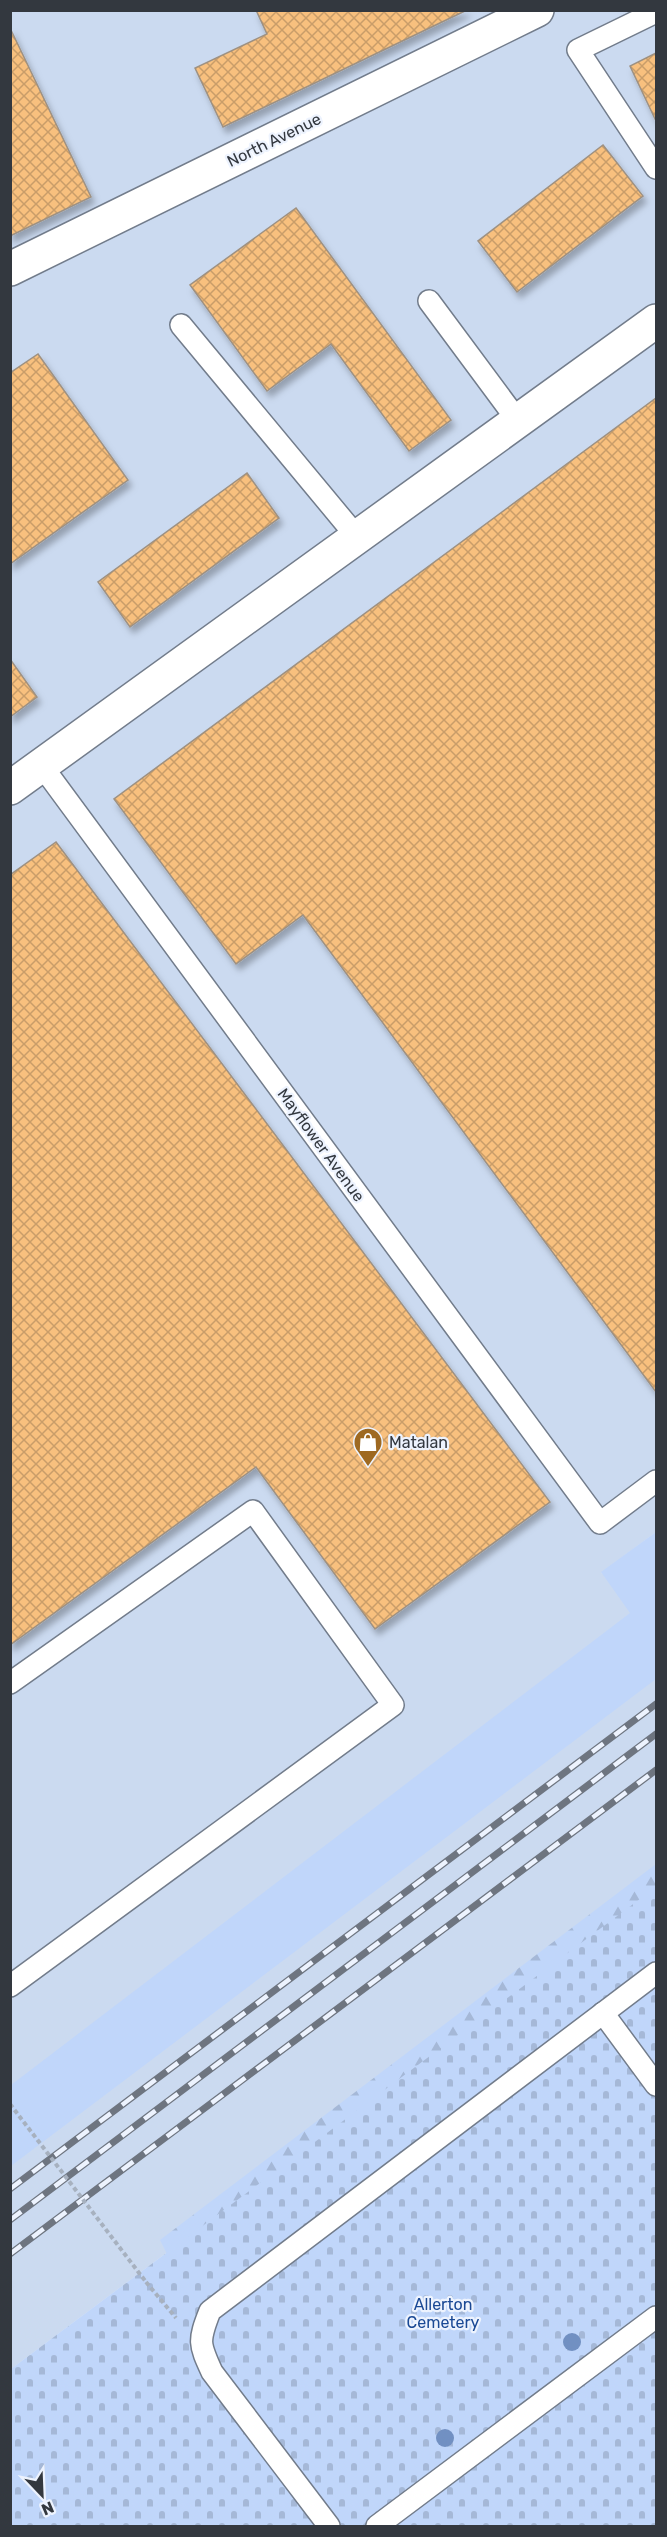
<svg xmlns="http://www.w3.org/2000/svg" width="667" height="2537" viewBox="0 0 667 2537" font-family="Rubik,sans-serif">
<defs>
<pattern id="forest-firs" width="22" height="20" patternUnits="userSpaceOnUse" patternTransform="scale(1.5)"><rect width="22" height="20" fill="#c0d6fa"/><path d="M5 1l3.5 6h-7zM16 11l3.5 6h-7z" fill="#a5b8d7"/></pattern>
<pattern id="cemetery-stones" width="16" height="16" patternUnits="userSpaceOnUse" patternTransform="scale(1.5)"><rect width="16" height="16" fill="#c0d6fa"/><path d="M2 7V4a2 2 0 0 1 4 0v3zM10 15v-3a2 2 0 0 1 4 0v3z" fill="#a5b8d7"/></pattern>
<pattern id="building-cross-hatch" width="8" height="8" patternUnits="userSpaceOnUse" patternTransform="scale(1.5)"><rect width="8" height="8" fill="#f8c07e"/><path d="M0 0l8 8M0 8l8-8" fill="none" stroke="#c99d69"/></pattern>
<filter id="shadow"><feDropShadow dx="3.5" dy="6" stdDeviation="3" flood-color="#0004"/></filter>
</defs>
<rect width="100%" height="100%" fill="#dbe6f8"/>
<path fill="#cbdaf0" d="M11,11h645v1521l-55,41 55,20v294l-645,482z"/>
<path fill="#c0d6fa" d="M656,1532v147l-645,487v-81l619,-472 -29,-41z"/>
<path fill="url(#forest-firs)" d="M656,1864v64l-480,344 -16,-32z"/>
<path fill="url(#cemetery-stones)" d="M656,1887v639h-645v-157z"/>
<g fill="url(#building-cross-hatch)" stroke="#9e9182" stroke-width="1.5" filter="url(#shadow)">
<path d="M256,10h211l-244,117 -28,-59 72,-34z"/>
<path d="M10,28l81,169 -81,39z"/>
<path d="M656,53v68l-26,-55z"/>
<path d="M603,145l40,51 -126,96 -39,-51z"/>
<path d="M296,208l155,212 -42,31 -78,-107 -64,47 -77,-106z"/>
<path d="M38,354l90,126 -118,84v-191z"/>
<path d="M656,398v994l-353,-477 -67,49 -122,-165z"/>
<path d="M247,473l32,45 -149,109 -32,-45z"/>
<path d="M10,659l27,38 -27,20z"/>
<path d="M56,842l494,660 -175,127 -119,-162 -246,178v-770z"/>
</g>
<g fill="none" stroke-linecap="round" stroke-linejoin="round">
<g stroke="#727c8b" stroke-width="24">
<g id="service">
<path d="M656,12l-78,38 78,118"/>
<path d="M429,301l89,120"/>
<path d="M181,325l176,212"/>
<path d="M42,766l558,757 56,-42"/>
<path d="M10,1683l243,-172 140,194 -383,281"/>
<path d="M603,2013l53,72"/>
<path d="M329,2526l-117,-154c-13,-28 -14,-31 -2,-61l446,-338"/>
<path d="M377,2526l279,-209"/>
</g>
</g>
<g stroke="#727c8b" stroke-width="36">
<g id="minor">
<path d="M10,269l527,-259"/>
<path d="M10,788l646,-467"/>
</g>
</g>
<path stroke="#a7b1bf" stroke-width="4" stroke-dasharray="4.5 3" stroke-linecap="butt" d="M146,2282l30,36"/>
<use href="#service" stroke="#fff" stroke-width="21"/>
<use href="#minor" stroke="#fff" stroke-width="33"/>
<g stroke="#6e7580" stroke-width="7">
<g id="rail">
<path d="M10,2189l646,-485"/>
<path d="M10,2220l646,-486"/>
<path d="M10,2254l646,-484"/>
</g>
</g>
<use href="#rail" stroke="#edf3fe" stroke-width="4.5" stroke-dasharray="14" stroke-linecap="butt"/>
<path stroke="#a7b1bf" stroke-width="4" stroke-dasharray="4.5 3" stroke-linecap="butt" d="M10,2104l136,178"/>
</g>
<g fill="#7190c2">
<circle cx="572" cy="2342" r="9"/>
<circle cx="445" cy="2438" r="9"/>
</g>
<defs>
<g id="shop-pin" transform="scale(1.5)"><path d="M0 17L-7.5 6A9.5 9.5 0 1 1 7.5 6Z" fill="#9e6921" stroke="#edf3fe"/><path d="M-5-2.5h2.3a2.7 3.5 0 0 1 5.4 0H5L5.5 6h-11ZM-1.5-2.5h3a1.5 2.3 0 0 0-3 0Z" fill="#fff"/></g>
</defs>
<g fill-rule="evenodd">
<use href="#shop-pin" x="368" y="1442"/>
</g>
<g text-anchor="middle" dominant-baseline="central" stroke-width="4.5" stroke-linejoin="round" paint-order="stroke">
<g font-size="16" fill="#33383f" stroke="#edf3fe">
<text transform="translate(274 140) rotate(-26)">North Avenue</text>
<text transform="translate(321 1145) rotate(54)">Mayflower Avenue</text>
</g>
<g font-size="16" fill="#33383f" stroke="#edf3fe" text-anchor="start">
<text x="389" y="1442">Matalan</text>
</g>
<g font-size="16" fill="#1a4995" stroke="#edf3fe">
<text x="443" y="2304">Allerton<tspan x="443" dy="18">Cemetery</tspan></text>
</g>
</g>
<rect width="667" height="2537" fill="none" stroke="#33383f" stroke-width="24"/>
<g transform="translate(42 2495) rotate(157)" stroke="#edf3fe" stroke-width="4.5" paint-order="stroke">
<path d="M0-4.5L10 22L0 15L-10 22Z" fill="#33383f"/>
<text y="-9" font-size="16" font-weight="bold" text-anchor="middle" fill="#33383f">N</text>
</g>
</svg>
